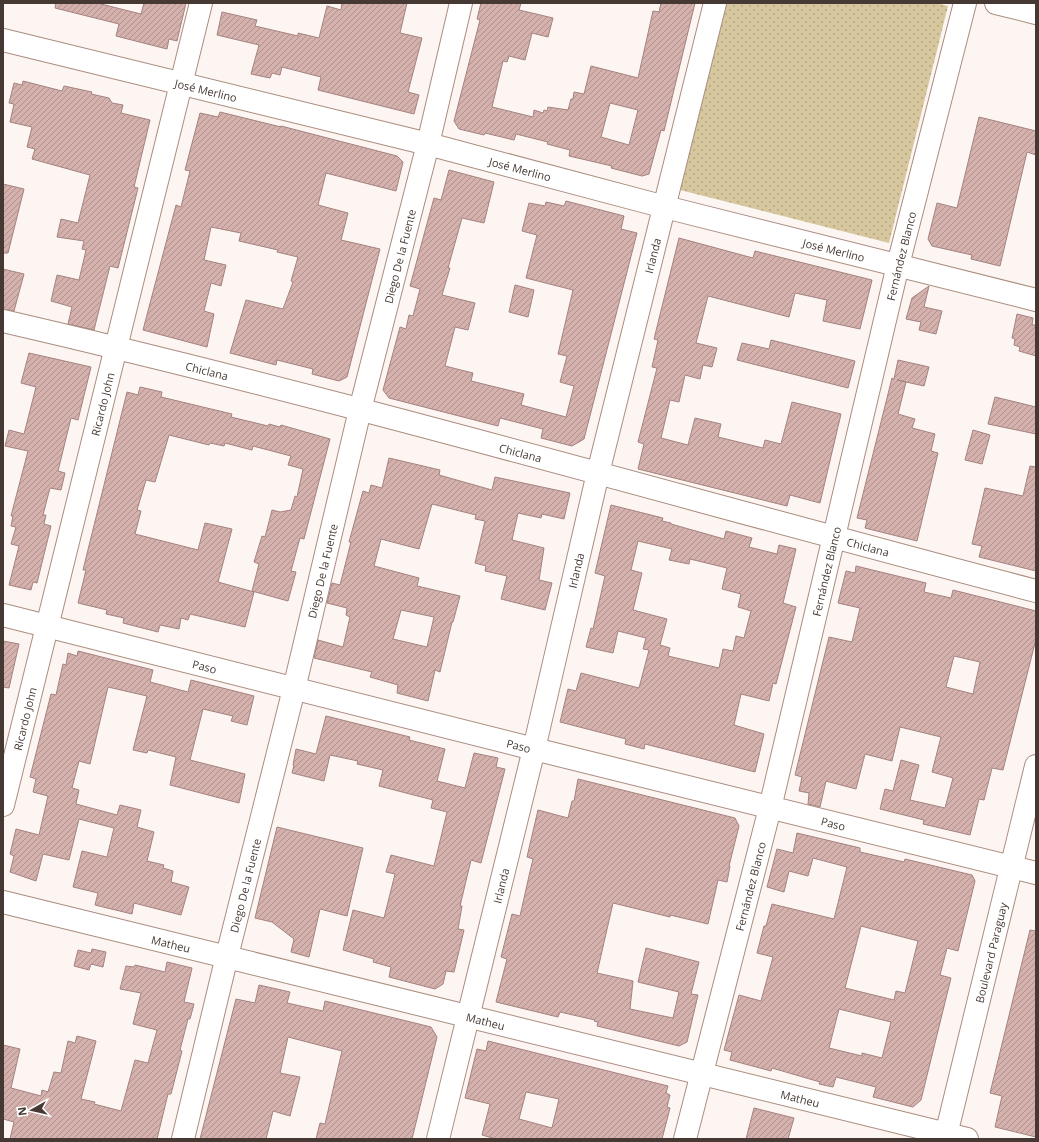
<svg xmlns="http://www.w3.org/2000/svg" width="1039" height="1142" viewBox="0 0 1039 1142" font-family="'Open Sans',sans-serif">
<defs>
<pattern id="grass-dots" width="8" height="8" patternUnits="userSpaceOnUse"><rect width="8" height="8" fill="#d7c79e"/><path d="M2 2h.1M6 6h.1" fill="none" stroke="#b0a381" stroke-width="1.8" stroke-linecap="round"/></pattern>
<pattern id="building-hatch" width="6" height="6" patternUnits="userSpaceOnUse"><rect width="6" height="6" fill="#d5b1ae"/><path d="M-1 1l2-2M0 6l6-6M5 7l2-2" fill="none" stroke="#af918e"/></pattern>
</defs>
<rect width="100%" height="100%" fill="#fcf5f2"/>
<path fill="url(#grass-dots)" d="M727,3h209l12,3 -59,237 -209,-53z"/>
<g fill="url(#building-hatch)" stroke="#a4827f" fill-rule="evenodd">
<path d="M56,3h41l44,11 3,-11h42l-9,38 -8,-2 -2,10 -51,-13 3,-12 -64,-16z"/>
<path d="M342,3h65l-7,30 22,5 -14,54 11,3 -5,19 -96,-24 3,-13 -39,-10 -2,8 -8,-2 -2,5 -19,-4 8,-29 -42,-10 5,-23 35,8 -2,6 43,10v-3l21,5 8,-32 14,4z"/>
<path d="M481,3h40l-2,7 34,8 -5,19 -16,-4 -7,27 -16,-4 -2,6 -4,-1 -11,46 41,10 1,-7 9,3 1,-3 3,1 1,-4 20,3 3,-11h2l1,-7 10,2 7,-28 47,12 15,-67 6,1 2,-9h34l-31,128 -3,-1 -12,44 -7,2 -31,-8 1,-2 -43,-10 1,-6 -23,-6 1,-2 -32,-8 -2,6 -29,-7 -1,2 -25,-6 -5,-8 26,-101 -3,-1zM610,103l28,7 -9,35 -28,-8z"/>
<path d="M23,81l39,10 2,-5 28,6 -1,2 18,4 3,5 11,2 -2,8 29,7 -16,67 4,1 -20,80 -8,-2 -16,64 -26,-6 4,-17 -21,-6 6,-26 22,5 7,-30 -4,-1 2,-8 -27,-4 4,-18 17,4 12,-48 -58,-16 3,-10 -8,-2 5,-20 -22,-5 4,-18 -5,-1 5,-20 8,2z"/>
<path d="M220,112l61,15v-1l116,30 6,6 -7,29 -70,-18 -8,32 30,8 -7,27 39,9 -33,128 -8,4 -27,-7 1,-5 -36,-9 -1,5 -46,-12 16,-53 37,9 10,-27 -2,-1 7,-24 -21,-5 1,-2 -39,-9 2,-8 -30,-6 -7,33 22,5 -5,21 -10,-3 -7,28 10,3 -7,33 -64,-17 33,-125 5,2 9,-36 -5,-1 15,-57 18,4z"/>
<path d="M979,117l57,14v24l-9,-3 -27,114 -29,-7 1,-4 -40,-9 -4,-7 9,-36 20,5z"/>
<path d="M449,170l45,12 -10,41 -22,-5 -14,50h2l-8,27 33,8 -7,27 -13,-3 -10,39 28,7 -2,8 53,13 -3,11 45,12 8,-31 -14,-4 7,-26 -9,-2 15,-64 -47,-12 11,-43 -15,-4 7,-28 16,3 1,-4 18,4 2,-5 58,15 -3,13 16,4 -53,206 -12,7 -31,-8 2,-9 -43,-11 -2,8 -109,-28 -6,-8 17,-63 6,2 3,-14 4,1 7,-27 -10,-3 24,-88 7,2z"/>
<path d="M3,184l21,5 -16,64h-5z"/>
<path d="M679,238l74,20 2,-7 117,29 -12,49 -37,-8 4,-21 -32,-7 -6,24 -81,-21 -12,47 21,5 -5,19 -9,-2 -3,14 -15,-4 -6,27 -9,-2 -9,38 27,7 7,-27 26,6 -3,13 45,11 2,-8 16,4 11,-42 49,12 -21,89 -30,-8 -3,11 -149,-37 6,-25 -6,-2 19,-74 -5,-1 6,-27 -4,-1z"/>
<path d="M3,269l21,5 -10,37 -11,-2z"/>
<path d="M515,285l19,5 -6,27 -19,-5z"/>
<path d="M929,286l-5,21 18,4 -6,23 -17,-4 2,-8 -15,-3 6,-21z"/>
<path d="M1017,314l16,4 -1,7h4v31l-17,-5 1,-4 -6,-2 1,-6 -3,-1z"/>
<path d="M771,340l84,21 -7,27 -111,-28 5,-17 27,6z"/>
<path d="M29,353l62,14 -13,53 -7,-2 -13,53 7,2 -4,17 -11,-2 -7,27h3l-2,9 7,2 -14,57 -4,-1 -2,8 -22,-5 10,-39 -8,-2 5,-17 -5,-1 2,-10h-2l17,-65 -23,-5 4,-16 15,4 12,-47 -15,-4z"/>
<path d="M898,360l31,7 -5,19 -27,-6 9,2 -8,32 17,5 -3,9 23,6 -4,17 7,2 -21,88 -52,-13 2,-8 -10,-2 35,-140 2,1z"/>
<path d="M140,387l22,5 -1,5 71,17 -1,3 37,9 1,-2 11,3 1,-2 49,14 -26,100 -4,-1 -9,33 5,1 -8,29 -36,-10 7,-27 -5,-2 8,-26 3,1 7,-27 8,2 11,-2 4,-14 2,1 6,-28 -15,-4 3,-9 -38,-10 -1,4 -27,-7 -1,3 -14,-3 -1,2 -40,-10 -14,47 -9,-2 -9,30 4,1 -6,23 63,16 7,-27 27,6 -14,53 36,10 -9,35 -55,-13 -2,6 -7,-2 -2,11 -19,-4 -2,7 -35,-9 1,-5 -18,-4 1,-4 -29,-7 8,-33h-3l44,-178 11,3z"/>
<path d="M995,397l41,10v27l-48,-10z"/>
<path d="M973,430l17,5 -8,29 -17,-4z"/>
<path d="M389,458l51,12 -1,5 53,15 3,-13 75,16 -6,26 -22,-5 -1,4 -23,-5 -6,27 32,8 -5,32 13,3 -7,27 -44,-11 6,-23 -22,-5 1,-5 -11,-3 10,-42 -10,-2 1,-4 -44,-11 -13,45 -38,-10 -7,27 45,12 -2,8 43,10 -7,26h-1l-12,50 -5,-2 -7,31 -31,-8 1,-8 -28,-8 2,-5 -58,-14 4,-18 25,7 7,-30 -4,-2 1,-7 -20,-5 5,-20 8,2 11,-43h-2l14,-51 6,2 2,-8 11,3zM401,610l33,7 -7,30 -34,-8z"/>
<path d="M1030,466l6,1v104l-57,-14 3,-11 -10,-2 13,-56 38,8z"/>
<path d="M611,505l52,13 -1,3 9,2v1l53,15 2,-8 26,7 -3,9 28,7 2,-9 17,4 -13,54 13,4 -20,77 -3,-1 -4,18 -28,-7 -7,31 30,9 -9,38 -110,-28 -1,5 -19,-5 1,-5 -66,-17 8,-33 8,2 5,-18 58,15 10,-38 -6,-1 3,-11 -28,-7 -5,22 -27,-6 5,-19 2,1 12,-53 -10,-3zM638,541l34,8 -3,11 20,4 1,-5 37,9 -5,21 19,5 -3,13 13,4 -7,27 -8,-2 -3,15 -10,-2 -4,19 -51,-12 2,-8 -10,-3 7,-26 -34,-9 9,-37 -11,-3z"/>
<path d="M856,566l70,17 -2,9 27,6 2,-8 83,21v28l-33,131 -11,-2 -8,32 -5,-1 -9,36 -47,-11 1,-4 -44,-11 5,-20 8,2 8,-31 18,5 -9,35 35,8 8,-30 -21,-6 9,-35 -41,-10 -8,34 -27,-7 -9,35 -30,-8 -6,26 -12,-3 1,-11 -10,-2 3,-14 -7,-2 34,-138 23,5 8,-34 -22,-5 8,-32 9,2zM954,656l26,6 -7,32 -27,-7z"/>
<path d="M3,641l16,3 -10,44 -6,-1z"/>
<path d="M78,651l75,19 -3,12 38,10 3,-12 63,16 -7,29 -16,-4 2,-5 -30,-7 -13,51 55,14 -6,29 -69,-18 6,-28 -28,-7 -1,3 -14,-3 14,-54 -39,-9 -18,77 -11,-3 -7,27 7,2 -3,14 41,11 3,-10 21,5 -4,17 17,5 -7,29 17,4 -1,3 10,3 -2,11 18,5 -8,28 -47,-12 -2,11 -37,-9 3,-12 -25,-6 9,-36 25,6 7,-29 -35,-9 -10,41 -26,-6 -7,27 -26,-9 4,-16 -4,-2 6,-25 23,6 9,-39 -15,-4 3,-13 -6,-2 21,-83 5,1 7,-31 3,1 2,-12 9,3z"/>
<path d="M326,716l84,21 -1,3 36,9 -8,32 28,7 9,-35 24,5 -2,9 9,2 -24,94 -10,-3 -11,46h2l-4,23 6,1 -10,42 -8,-1 -3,13 -8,5 -46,-12 2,-10 -18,-5 1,-3 -31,-9 10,-40 31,8 11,-44 -9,-2 5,-17 43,11 13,-54 -16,-4 2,-8 -54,-14 4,-16 -26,-6 1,-3 -28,-6 -6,26 -32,-8 2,-8h-1l3,-16 20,5z"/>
<path d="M578,779l157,39 4,8 -10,40h1l-3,16 -9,-2 -10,44 -38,-9v2l-57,-14 -16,70 36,8 -3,28 43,9 6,-26 -41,-10 8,-34 53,14 -8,32 7,1 -11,47 -8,4 -82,-20 1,-4 -4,-1 1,-1 -35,-8 -2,5 -62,-15 11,-43 -6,-2 11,-43 8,2 9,-40 4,-17 -6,-2 11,-47 30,8 4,-17h2z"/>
<path d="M277,827l86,21 -16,68 -27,-7 -11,48 -18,-5 3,-13 -22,-17 -17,-4z"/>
<path d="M797,833l63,15v4l44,10 1,-3 67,16 3,6 -17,70 -11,-3 -7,27 11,3 -30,122 -8,7 -40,-10 3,-10 -40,-10 -3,10 -14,-3 1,-2 -48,-14 -1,3 -41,-11 2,-8 -8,-2 15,-55 22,6 12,-44 -16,-4 7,-27h2l6,-22 62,15 13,-52 -34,-9 -5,18 -19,-5 -5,21 -17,-5 10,-38 16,4zM861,926l57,15 -13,52 -9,-2 -2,9 -49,-12zM839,1009l52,13 -9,36 -20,-5v3l-33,-8z"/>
<path d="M1030,930l6,1v206l-41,-10 7,-31 -12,-3z"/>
<path d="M92,949l14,3 -3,15 -12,-3 -2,6 -15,-4 4,-16 13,3z"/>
<path d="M167,962l25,6 -8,34 10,2 -4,15h-2l-8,31 2,1 -11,43h-3l-11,45h-147l4,-17 -11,-3v-74l17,4 -9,39 30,8 1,-6 6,2 6,-20 7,1 7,-32 7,2 2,-7 19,5 -15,58 14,3 -1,2 27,7 14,-51 13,3 9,-33 -24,-6 8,-31 -21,-4 6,-23 8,1 1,-2 30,7z"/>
<path d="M259,985l31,7 -3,11 36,8 2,-10 106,26 6,10 -25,102h-96l4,-16 5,1 17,-73 -54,-14 -8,36 20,4 -10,39 -17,-5 -7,28h-66l36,-140 19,4z"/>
<path d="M488,1041l180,45 -2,7 4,2 -3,12 3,1 -8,31h-166l-14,-4 8,-31 -25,-6 12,-49 9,2zM526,1092l33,7 -7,29 -33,-9z"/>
<path d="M754,1108l40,10 -6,21h-42z"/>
</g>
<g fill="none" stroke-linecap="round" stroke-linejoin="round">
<g stroke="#ab8d7f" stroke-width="24">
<g id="minor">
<path d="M996,3l40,10"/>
<path id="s1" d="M3,40l425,104 237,63 371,93"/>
<path id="s2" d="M3,321c347,80 689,180 1033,270"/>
<path id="s3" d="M3,615l531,134 502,124"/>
<path id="s4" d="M3,805l198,-802"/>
<path id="s5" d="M3,902l964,237"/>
<path id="s6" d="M183,1139l44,-183 67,-267 66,-279 68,-266 33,-141"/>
<path id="s7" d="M438,1139l96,-390 64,-276 117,-470"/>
<path id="s8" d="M685,1139l85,-331 128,-543 67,-262"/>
</g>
</g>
<g stroke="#ab8d7f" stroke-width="24">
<g id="major">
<path id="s9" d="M945,1139l91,-373"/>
</g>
</g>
<use href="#minor" stroke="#fff" stroke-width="22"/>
<use href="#major" stroke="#fff" stroke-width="22"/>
</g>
<g text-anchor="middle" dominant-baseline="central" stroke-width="3.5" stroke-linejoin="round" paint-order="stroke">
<g font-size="11" fill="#463933" stroke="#fff">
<text stroke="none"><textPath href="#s1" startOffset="209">José Merlino</textPath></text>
<text stroke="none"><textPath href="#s1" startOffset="533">José Merlino</textPath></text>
<text stroke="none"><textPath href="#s1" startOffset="857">José Merlino</textPath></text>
<text stroke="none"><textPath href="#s6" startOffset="909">Diego De la Fuente</textPath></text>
<text stroke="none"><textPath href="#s7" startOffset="909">Irlanda</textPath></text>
<text stroke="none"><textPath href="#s8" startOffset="909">Fernández Blanco</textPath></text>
<text stroke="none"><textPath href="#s2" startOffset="210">Chiclana</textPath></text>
<text stroke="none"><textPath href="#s4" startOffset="413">Ricardo John</textPath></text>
<text stroke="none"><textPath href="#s2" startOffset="534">Chiclana</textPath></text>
<text stroke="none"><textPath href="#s2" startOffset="894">Chiclana</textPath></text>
<text stroke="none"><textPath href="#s6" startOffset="585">Diego De la Fuente</textPath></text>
<text stroke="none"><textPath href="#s7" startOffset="585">Irlanda</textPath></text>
<text stroke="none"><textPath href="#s8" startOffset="585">Fernández Blanco</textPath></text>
<text stroke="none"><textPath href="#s3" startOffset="208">Paso</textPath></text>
<text stroke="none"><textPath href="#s4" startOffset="89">Ricardo John</textPath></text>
<text stroke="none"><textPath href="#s3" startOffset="532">Paso</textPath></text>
<text stroke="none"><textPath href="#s3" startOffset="856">Paso</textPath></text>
<text stroke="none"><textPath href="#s6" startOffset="261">Diego De la Fuente</textPath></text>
<text stroke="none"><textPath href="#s7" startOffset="261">Irlanda</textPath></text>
<text stroke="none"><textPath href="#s8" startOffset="261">Fernández Blanco</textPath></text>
<text stroke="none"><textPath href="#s5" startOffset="173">Matheu</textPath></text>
<text stroke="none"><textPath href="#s9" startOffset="192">Boulevard Paraguay</textPath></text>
<text stroke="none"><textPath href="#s5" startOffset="497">Matheu</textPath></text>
<text stroke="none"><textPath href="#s5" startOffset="821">Matheu</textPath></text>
</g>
</g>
<rect width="1039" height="1142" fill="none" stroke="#463933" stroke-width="8"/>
<g transform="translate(32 1110) rotate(262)" stroke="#ffffff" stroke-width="3" paint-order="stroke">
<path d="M0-3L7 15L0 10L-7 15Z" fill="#463933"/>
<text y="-6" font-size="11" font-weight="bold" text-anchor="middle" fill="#463933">N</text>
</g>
</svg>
